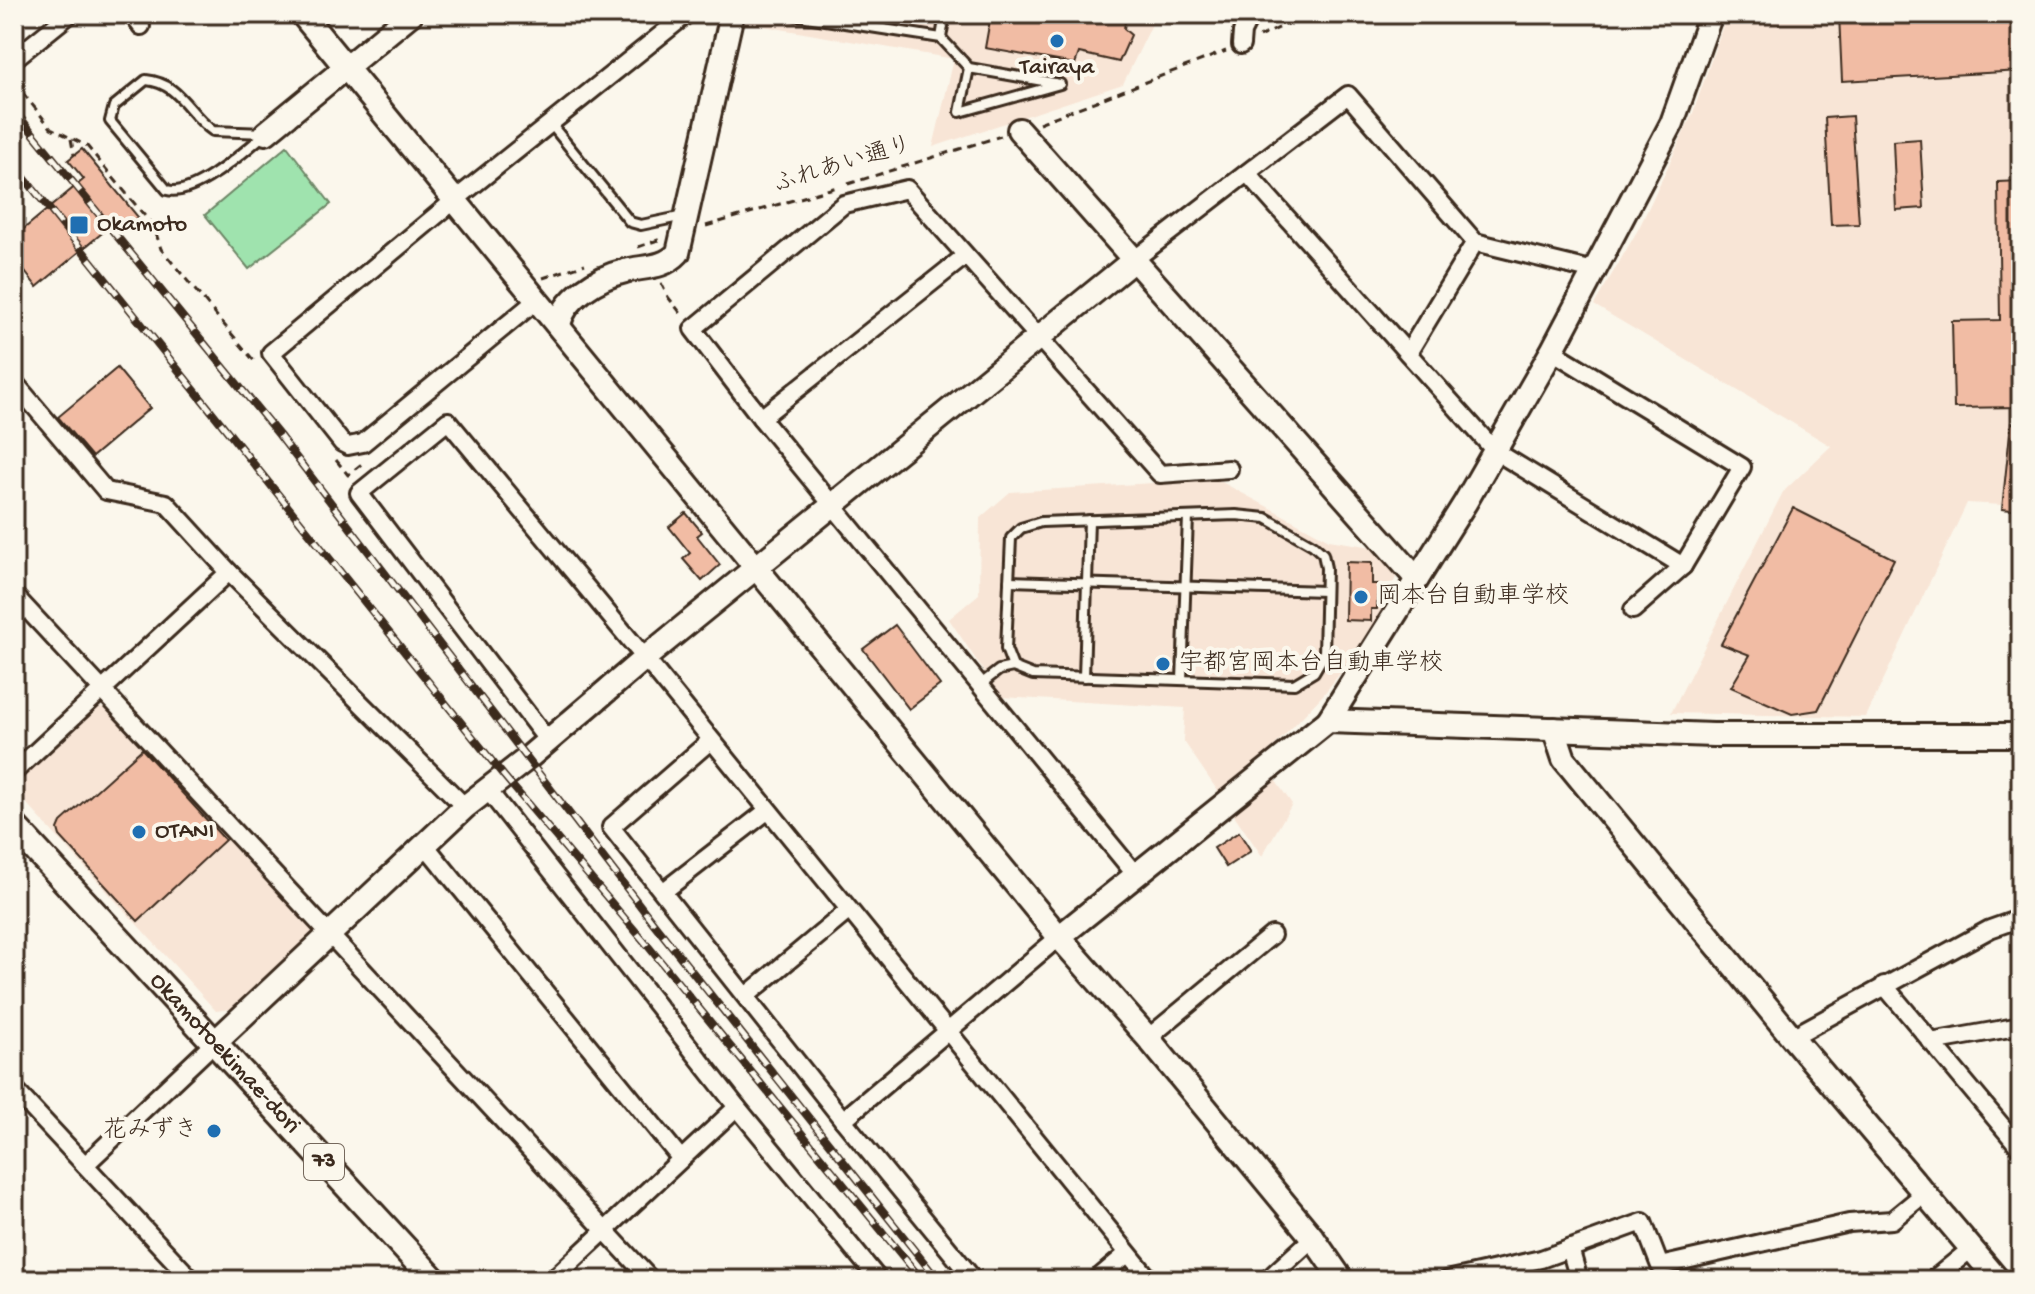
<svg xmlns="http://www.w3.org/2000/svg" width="2035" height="1294" viewBox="0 0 2035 1294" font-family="'Gochi Hand','Klee One',sans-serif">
<rect width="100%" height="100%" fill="#fbf7ec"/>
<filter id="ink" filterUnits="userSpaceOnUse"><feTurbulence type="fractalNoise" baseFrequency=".0125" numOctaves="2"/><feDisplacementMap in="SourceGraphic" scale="16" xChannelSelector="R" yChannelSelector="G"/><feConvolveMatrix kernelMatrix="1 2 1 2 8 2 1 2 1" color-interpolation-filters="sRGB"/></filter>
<g filter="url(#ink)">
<g fill="#f8e5d6">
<path d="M742,14h415l-34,70 -190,63 21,-88 -214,-37z"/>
<path d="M1727,14h294v492l-54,-3 -101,214 -195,-4 112,-221 48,-46 -237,-141 45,-77 54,-115z"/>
<path d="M1216,479l113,61 43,7 25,28 -26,59 -48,61 -62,65 31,44 -30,52 -79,-116 2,-32 -184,-11 -52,-78 30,-25 1,-76 30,-26z"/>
<path d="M96,707l12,1 204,218v10l-74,72 -22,3 -198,-217v-14z"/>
</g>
<path fill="#9fe3ae" stroke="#6d8666" stroke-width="2" d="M287,146l44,58 -82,65 -44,-54z"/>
<g fill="#f1bca4" stroke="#3b2a1e" stroke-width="2">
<path d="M991,14h135l-2,15 7,6 -12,27 -40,-9 -4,11 -90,-16z"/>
<path d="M1839,14h182v57l-179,10z"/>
<path d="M1852,116l7,108 -28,1 -6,-107z"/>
<path d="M1920,139l4,69 -28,2 -3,-69z"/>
<path d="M82,149l56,68 -13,11 -6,-9 -82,68 -23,-29v-21l70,-58 -16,-19z"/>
<path d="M2021,181v226l-67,1 -2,-87 48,-1 -2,-138z"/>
<path d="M117,368l33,40 -58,49 -34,-40z"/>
<path d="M2011,423l10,1v87l-19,-2z"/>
<path d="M1793,508l101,51 -76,151 -26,4 -61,-27 19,-32 -29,-11z"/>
<path d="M686,513l16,19 -5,4 23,29 -18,16 -19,-22 7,-6 -21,-26z"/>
<path d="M1346,562l26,1v21h6l-1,25h-6v12l-26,-1z"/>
<path d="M895,625l45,60 -31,24 -46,-60z"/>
<path d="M142,749l83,91 -87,81 -78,-85 -2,-7 3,-7z"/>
<path d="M1239,832l12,19 -25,16 -12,-19z"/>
</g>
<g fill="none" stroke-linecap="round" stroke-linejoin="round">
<g stroke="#3b2a1e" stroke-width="14">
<g id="lane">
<path d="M787,14l154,24"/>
<path d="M945,14l-4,24 28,30 91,16 -100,28 9,-44"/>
<path d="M146,80c34,3 42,34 67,51l53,2c-20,17 -72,65 -99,57l-57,-69 4,-15z"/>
<path d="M550,123l80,99 11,3 43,-9"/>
<path d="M14,318v16"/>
<path d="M1236,515l30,3 47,27 10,9 3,14 -2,87 -10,17 -20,12 -261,-9 -20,-8 -7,-18 5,-111 10,-10 20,-6z"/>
<path d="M1009,581l316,10"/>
<path d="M1084,677l5,-157"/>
<path d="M1182,680l6,-163"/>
<path d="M981,684l18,-14 14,-3"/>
</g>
</g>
<g stroke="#3b2a1e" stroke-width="22">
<g id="street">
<path d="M132,14l9,12"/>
<path d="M1241,45l1,-13 9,-18"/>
<path d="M14,59l56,-45"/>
<path d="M1247,173l248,278 188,115"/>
<path d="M1135,259l213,-164 127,147 119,29"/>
<path d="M537,300l-174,143 -15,3 -6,-3 -71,-90 185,-154 231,-185"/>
<path d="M1552,351l190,116 -59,99 -50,44"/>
<path d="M1408,353l67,-111"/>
<path d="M14,382l92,109 60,12 63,69 236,235"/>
<path d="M761,418l204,-162"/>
<path d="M14,595l637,685"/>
<path d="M548,741l-189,-248 89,-72 197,237 505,622"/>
<path d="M710,741l-99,86 232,293 131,160"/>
<path d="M14,772l215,-200"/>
<path d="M487,789l250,318 142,173"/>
<path d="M425,845l256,314"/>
<path d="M1135,874l-374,-456 -68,-89 151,-125 63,-15 253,285 69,-5"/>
<path d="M664,891l103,-80"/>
<path d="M1884,985l137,164"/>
<path d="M746,996l102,-85"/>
<path d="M1792,1037l198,-108 31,-11"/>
<path d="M1148,1038l124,-103"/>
<path d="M1931,1042l90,-16"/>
<path d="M14,1089l178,191"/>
<path d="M843,1120l216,-183"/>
<path d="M85,1165l128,-121"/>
<path d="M1570,1248l9,32"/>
<path d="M552,1280l185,-173"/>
<path d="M1096,1280l31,-26"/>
<path d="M1267,1280l46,-42"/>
<path d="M1447,1280l94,-21 102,-37 17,44 189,-43 43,-3 33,-27"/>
<path d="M1933,1280l39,-32"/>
</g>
</g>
<g stroke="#3b2a1e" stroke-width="28">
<g id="secondary">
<path d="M302,14l757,923 89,101 165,200 29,42"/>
<path d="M1019,130l398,449"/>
<path d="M266,133l145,-119"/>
<path d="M559,326c4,-28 40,-49 66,-55 19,-5 38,-2 53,-18l54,-239"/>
<path d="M1328,721l137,-218 87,-152 120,-228 39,-109"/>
<path d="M1554,729l10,30 228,278 206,243"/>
<path d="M1059,937l269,-216 385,14h308"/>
<path d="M213,1044l252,-237 63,-49 117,-100 490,-399"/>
</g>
</g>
<g stroke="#3b2a1e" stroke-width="30">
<g id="primary">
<path id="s1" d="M14,826l420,454"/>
</g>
</g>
<g stroke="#3b2a1e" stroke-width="3" stroke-dasharray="8 6" stroke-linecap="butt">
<path d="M1259,37l51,-23"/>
<path d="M14,82l37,46 36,18 67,81 7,22 94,113"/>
<path d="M1039,123l187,-72"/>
<path d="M71,139l3,16"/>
<path d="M848,184l153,-48"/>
<path d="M706,226l131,-39"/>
<path d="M638,247l23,-8"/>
<path d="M543,278l42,-14"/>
<path d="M661,283l7,14 15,19"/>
<path d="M336,460l12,15 16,-13"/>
</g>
<use href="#lane" stroke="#fbf7ec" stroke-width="8"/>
<use href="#street" stroke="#fbf7ec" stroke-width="16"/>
<use href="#secondary" stroke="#fbf7ec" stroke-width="22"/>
<use href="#primary" stroke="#fbf7ec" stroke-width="24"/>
<g stroke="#3b2a1e" stroke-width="8">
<g id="rail">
<path d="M14,110l265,325 376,490 283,355"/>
<path d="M14,165l490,611 139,164 279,340"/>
</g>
</g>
<use href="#rail" stroke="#fbf7ec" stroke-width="5" stroke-dasharray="15" stroke-linecap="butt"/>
</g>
</g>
<g fill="#1f6fb2" stroke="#fbf7ec" stroke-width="3">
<circle cx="1057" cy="41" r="8"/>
<rect x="69" y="215" width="20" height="20" rx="4"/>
<circle cx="1361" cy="597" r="8"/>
<circle cx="1163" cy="664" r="8"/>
<circle cx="139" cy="832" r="8"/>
<circle cx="214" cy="1131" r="8"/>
</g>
<g text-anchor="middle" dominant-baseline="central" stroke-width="8" stroke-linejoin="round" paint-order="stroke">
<rect fill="#fbf7ec" stroke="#75685c" stroke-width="2" x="304" y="1144" width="40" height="36" rx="6"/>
<g font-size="22" font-weight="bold" fill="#3b2a1e">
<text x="324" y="1162">73</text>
</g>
<g font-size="24" fill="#3b2a1e" stroke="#fbf7ec" text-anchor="start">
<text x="1057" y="68" text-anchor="middle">Tairaya</text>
<text x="97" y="225">Okamoto</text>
<text x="1377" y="597">岡本台自動車学校</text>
<text x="1179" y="664">宇都宮岡本台自動車学校</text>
<text x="155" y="832">OTANI</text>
<text x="198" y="1131" text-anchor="end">花みずき</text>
</g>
<g font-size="24" fill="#3b2a1e" stroke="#fbf7ec">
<text transform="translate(843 166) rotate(-17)">ふれあい通り</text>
<text stroke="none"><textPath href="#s1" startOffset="310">Okamotoekimae-dori</textPath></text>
</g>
</g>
<rect width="2035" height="1294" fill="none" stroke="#fbf7ec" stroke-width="48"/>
<rect x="24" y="24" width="1987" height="1246" fill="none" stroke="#3b2a1e" stroke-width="3" filter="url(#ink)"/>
</svg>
